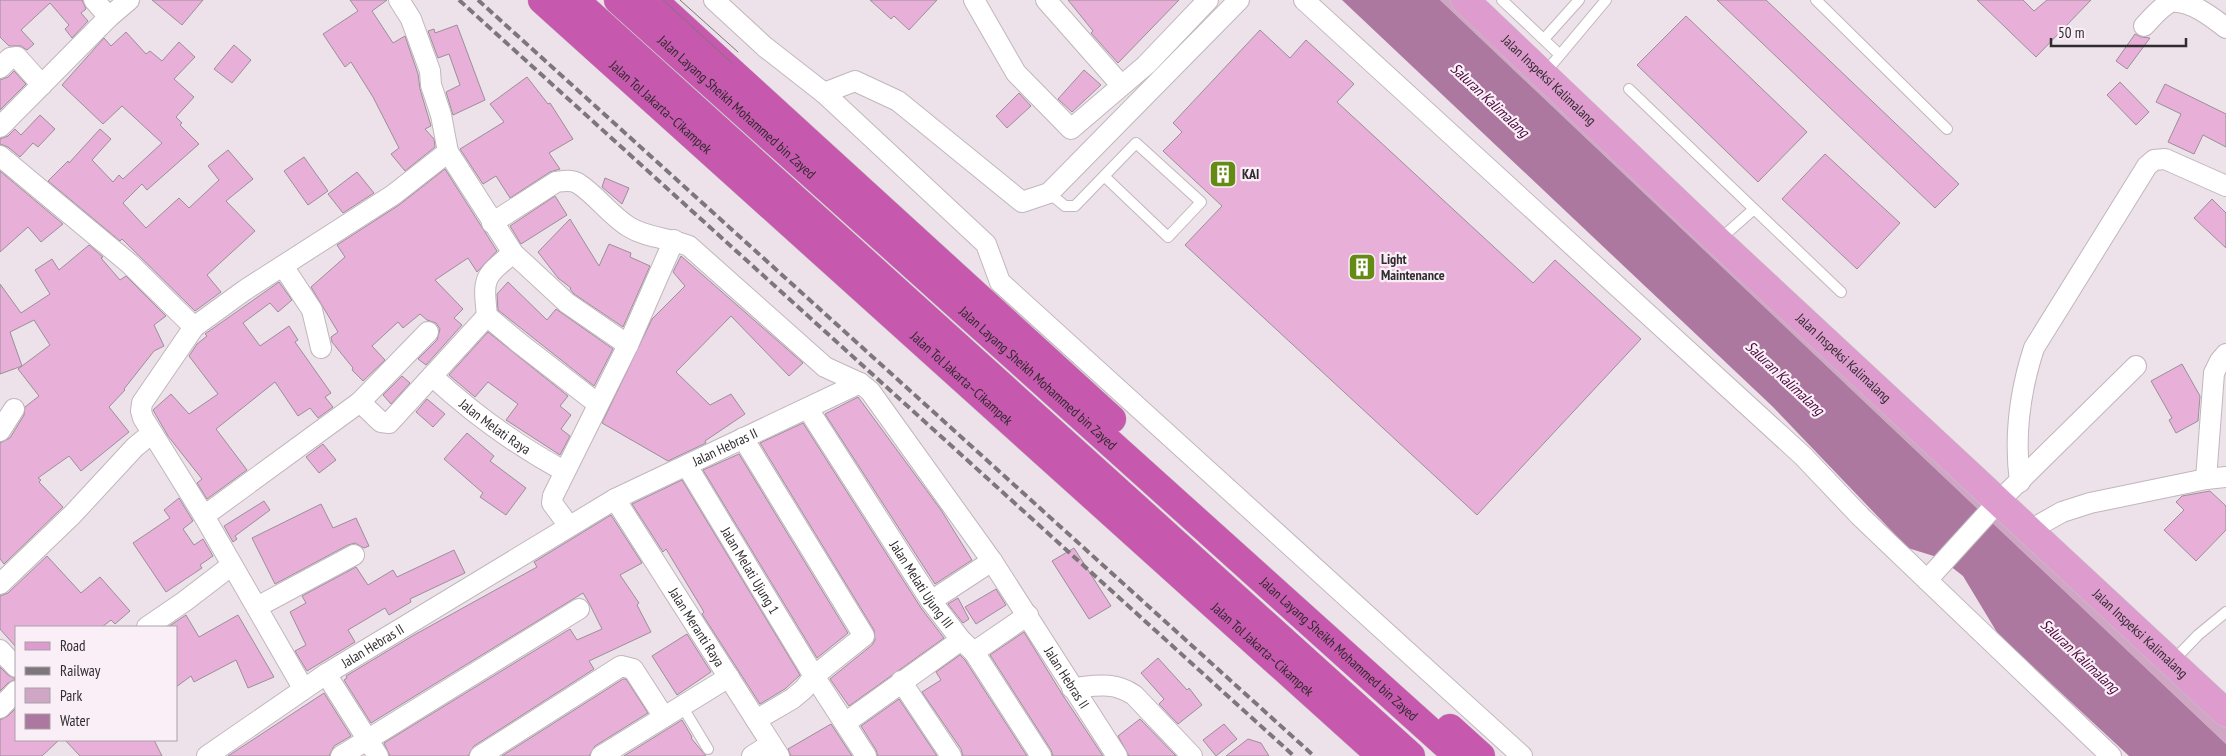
<svg xmlns="http://www.w3.org/2000/svg" width="2226" height="756" viewBox="0 0 2226 756" font-family="'PT Sans Narrow',sans-serif">
<rect width="100%" height="100%" fill="#ede2e9"/>
<path fill="#cfa7c4" d="M1440,0h25l761,713v31z"/>
<path fill="#ad789f" d="M1342,0h98l786,744v12h-97l-131,-122 -35,-58 -23,-18 -32,-10 -136,-142z"/>
<g fill="#e8afd8" stroke="#9a9097">
<path d="M0,0h82l4,9 -5,4 7,8 -16,17 -7,-9 4,-4 -19,-22 -29,27 13,14 -7,6 -6,-4h-12l-9,-9z"/>
<path d="M152,0h51l-21,25z"/>
<path d="M350,0h37l-15,11 21,32 12,-7 13,38 2,15 11,37 -6,3 9,10 1,8 -30,24 -14,-17 8,-6 -26,-51 -22,-35 -6,5 -22,-33 35,-23z"/>
<path d="M870,0h67l-28,30 -15,-14 -3,3z"/>
<path d="M1068,0h111l-61,63 -27,-30 2,-2z"/>
<path d="M1717,0h49l193,184 -24,24z"/>
<path d="M1977,0h46l11,11 13,-11h44l-55,57z"/>
<path d="M1686,16l121,116 -49,50 -121,-117z"/>
<path d="M457,25l28,75 -32,15 -7,-23 14,-7 -11,-31 -11,4 -10,-27 6,-2 1,4z"/>
<path d="M1260,30l30,28 16,-18 48,44 -17,18 196,181 22,-23 86,79 -164,176 -292,-270 37,-39 -59,-55 19,-19 -9,-9z"/>
<path d="M126,32l20,22 4,-3 12,10 17,-19 16,15 -21,22 20,18 -18,20 6,6 -2,2 19,19 -52,46 -5,-6 -19,19 23,25 33,-30 10,10 30,-28 -11,-14 20,-16 25,29 -27,22 29,30 -48,44 14,17 -26,19 -73,-72 -2,2 -72,-60 20,-20 1,2 31,-34 11,10 -19,21 21,22 6,-7 4,4 39,-36 -40,-37 -19,18 -41,-39 42,-47 7,8z"/>
<path d="M2135,34l6,3 9,1 -23,31 -11,-8z"/>
<path d="M234,45l17,15 -19,23 -18,-14z"/>
<path d="M1084,70l17,15 -29,27 -14,-13z"/>
<path d="M14,71l12,13 -26,26v-30l8,-3z"/>
<path d="M527,77l21,27 2,-1 23,36 -24,14 11,16 -10,3 -40,26 -14,-22 -13,8 -23,-35 44,-27 -14,-18z"/>
<path d="M2120,82l29,30 -13,13 -29,-30z"/>
<path d="M2165,84l61,30v33l-23,-12 -9,19 -26,-12 13,-28 -25,-12z"/>
<path d="M1019,93l12,13 -24,22 -11,-12z"/>
<path d="M40,115l15,14 -17,18 -5,-4 -13,14 -12,-10 -8,-3v-5l8,-3 7,-7 6,6z"/>
<path d="M1825,154l75,69 -43,46 -75,-70z"/>
<path d="M304,157l24,34 -20,14 -24,-34z"/>
<path d="M445,169l52,82 -20,21 -9,-14 -33,22 28,29 -9,9 8,7 -36,40 -8,-6 19,-19 3,-11 -4,-6 -9,-3 -7,-6 -17,14 -5,-6 -26,24 13,14 -22,21 -11,-11 1,-2 -21,-26 -1,-5 7,-5 -27,-45 34,-30 -8,-12 62,-40z"/>
<path d="M0,171l63,53 -22,18 -13,-15 -28,25z"/>
<path d="M357,172l17,21 -31,20 -15,-19z"/>
<path d="M605,178l24,10 -7,16 -20,-17z"/>
<path d="M555,196l12,19 -46,29 -11,-18z"/>
<path d="M2212,199l14,14v35l-32,-30z"/>
<path d="M570,219l29,47 10,-22 22,9 -1,4 20,9 -27,61 -49,-33 -4,-5 1,-1 -13,-10 -20,-26z"/>
<path d="M89,245l14,12 -2,1 19,22 6,-4 40,40 -12,9 10,21 -10,5 -30,38 1,1 -16,17 20,25 -48,39 -12,-15 -31,22 3,2 -2,2 24,25 -59,57 -4,-5v-116l10,-5 14,-23 1,-8 14,-11 -21,-27 32,-24 -16,-25 -24,12 12,34 -22,8v-90l21,29 29,-19 -15,-24 17,-11 7,11z"/>
<path d="M681,256l122,107 -14,13 -58,-60 -55,56 34,33 21,-11 14,20 -40,27 1,2 -38,18 -66,-38 50,-104 33,-33 -12,-14z"/>
<path d="M279,282l13,18 -14,12 -8,-9 -27,20 17,23 29,-20 9,14 -3,2 36,51 -6,4 8,10 -15,11 -8,-10 -12,8 -23,-34 -59,47 31,41 -40,29 -10,-16 5,-4 -34,-43 -15,-26 18,-16 18,20 29,-20 -29,-38 8,-12 10,-8 -2,-2z"/>
<path d="M508,282l39,38 9,-11 57,40 -19,37 -96,-76 -1,-16z"/>
<path d="M488,332l80,64 -8,10 11,9 -10,14 9,7 -10,19 -54,-35 12,-16 -30,-22 -13,15 -26,-22z"/>
<path d="M2182,364l18,32 -2,25 -22,12 -7,-13 3,-2 -21,-37z"/>
<path d="M402,376l8,7 -19,21 -8,-9z"/>
<path d="M858,397l83,113 31,50 -37,24 -110,-170z"/>
<path d="M427,399l18,15 -12,13 -17,-15z"/>
<path d="M803,423l118,185 23,30 -95,68 -19,-27 42,-34 3,-5 -1,-10 -114,-187z"/>
<path d="M467,433l27,23 -4,5 36,27 -20,27 -26,-18 3,-4 -39,-34z"/>
<path d="M323,444l13,16 -17,13 -13,-16z"/>
<path d="M739,454l109,179 -31,25 -114,-188z"/>
<path d="M682,480l118,195 -15,14 -25,15 -58,-90 2,-2 -38,-63 -3,3 -31,-48z"/>
<path d="M2210,491l16,15v24l-30,31 -32,-31 20,-20 -8,-8 6,-6z"/>
<path d="M179,498l14,23 -10,8 11,16 9,-6 10,17 -13,9 2,3 -36,24 -33,-49 37,-25 -6,-8z"/>
<path d="M264,501l6,9 -35,26 2,3 -4,3 -9,-16z"/>
<path d="M321,504l12,24 23,-10 13,28 -5,2 -9,-5 -7,2 -73,39 -23,-46z"/>
<path d="M611,515l31,48 -22,12 19,28 -2,2 14,27 -62,29 5,8 -120,77 -6,10h-78l-6,-13 186,-114 7,11 25,-11 -13,-26 -6,-10 -212,130 -27,-43 3,-2 -1,-2 68,-41 123,-68 -3,-5z"/>
<path d="M1074,548l37,58 -22,13 -37,-58z"/>
<path d="M454,550l11,23 -55,26 1,3 -22,13 -4,-7 -37,22 7,12 -48,29 -12,-20 11,-6 -16,-33 16,-9 -4,-7 54,-29 12,18 25,-15 4,7z"/>
<path d="M47,556l34,37 19,-16 30,34 -15,13 -4,-4 -9,7h-86v20l-16,-18v-33l8,-3z"/>
<path d="M996,589l10,16 -30,19 -11,-17z"/>
<path d="M958,598l11,21 -6,4 -15,-19z"/>
<path d="M186,615l13,22 39,-22 36,62 -26,11 -12,-28 -42,22 -3,-6 -15,11v-60h-8z"/>
<path d="M1024,632l38,62 41,62h-50l-2,-6 -61,-95z"/>
<path d="M687,634l24,38 -34,23 -25,-39z"/>
<path d="M960,655l5,5 62,96h-64l-2,-7 -39,-57 19,-12 -5,-8z"/>
<path d="M1158,658l29,32 2,-2 13,17 -24,19 -19,-20 5,-5 -23,-26z"/>
<path d="M0,667l8,8 8,4 -8,4 -8,8z"/>
<path d="M623,679h3l22,34 -53,33 -6,10h-87z"/>
<path d="M324,693l27,43 -17,10 -5,10h-101z"/>
<path d="M899,699l38,57h-59l-2,-6 -15,-24z"/>
<path d="M16,708v32h43l-17,16h-42v-36l8,-4z"/>
<path d="M1140,719l36,37h-47l-11,-20z"/>
<path d="M682,720l10,17 -1,1 15,18h-82z"/>
<path d="M831,724l21,32h-61l-3,-7z"/>
<path d="M1224,724l13,15 -21,17 -13,-16z"/>
<path d="M1248,739l13,4 8,13h-43z"/>
<path d="M65,740h89l8,16h-82z"/>
</g>
<g fill="none" stroke-linecap="round" stroke-linejoin="round">
<g stroke="#c1b6bd" stroke-width="12">
<g id="lane">
<path d="M1502,0l57,54"/>
<path d="M1816,0l131,129"/>
<path d="M1544,39l35,-39"/>
<path d="M1544,74l62,-74"/>
<path d="M1629,89l125,120"/>
<path d="M1049,193l16,13h10l61,-63 65,59 -33,35 -64,-61"/>
<path d="M1719,240l35,-31 87,83"/>
<path d="M2172,662l26,-27 28,-23"/>
<path d="M682,706l26,43"/>
</g>
</g>
<g stroke="#c1b6bd" stroke-width="22">
<g id="street">
<path d="M94,0l15,17"/>
<path d="M714,0l51,47 59,46"/>
<path d="M974,0l42,73 55,56 75,-64 62,-65"/>
<path d="M1046,0l75,85"/>
<path d="M1239,0l-190,193 -27,9 -124,-101 -43,-20 -31,12 162,151 14,38 522,474"/>
<path d="M1304,0l499,456 57,60 251,240"/>
<path d="M2144,26c8,-8 16,-19 27,-24 19,-2 41,15 55,26"/>
<path d="M0,68l10,-10 7,-1 25,28"/>
<path d="M0,127l109,-110 20,-17"/>
<path d="M448,152l65,101 54,50 61,42"/>
<path d="M0,156l130,108 64,63"/>
<path id="s1" d="M492,223l64,-41c7,-1 16,-3 23,2 18,12 31,31 50,43 18,11 41,11 60,19l136,121 35,16 10,8 122,170 125,195"/>
<path d="M513,253c-30,25 -30,24 -26,63l31,26 80,62"/>
<path d="M283,266l29,44 9,38"/>
<path id="s2" d="M432,376c40,37 84,69 132,95"/>
<path d="M360,402l21,20 8,1 98,-107"/>
<path id="s3" d="M808,409l123,192 30,39 13,12 67,104"/>
<path d="M0,431l14,-22"/>
<path d="M743,438l121,198 -50,40 -10,13 -12,10 -36,21"/>
<path id="s4" d="M687,466l127,210 52,80"/>
<path d="M2206,479l8,-106 6,-12 6,-7"/>
<path d="M2020,482c-6,-45 0,-91 14,-134l113,-182 7,-6 11,-1 61,27"/>
<path id="s5" d="M615,499l164,257"/>
<path d="M204,516l156,-114 68,-70"/>
<path d="M569,526l-17,-23 1,-7 75,-151 46,-105"/>
<path d="M2030,530l32,-18 28,-9 116,-24 20,-2"/>
<path d="M1927,580l71,-78 138,-136"/>
<path d="M0,584l72,-69 63,-68 17,-14"/>
<path d="M931,601l61,-40"/>
<path d="M257,607l97,-52"/>
<path d="M147,627l38,-26 47,-36"/>
<path d="M0,650l16,17"/>
<path d="M974,652l54,-37"/>
<path d="M326,674l52,82"/>
<path d="M901,681l50,75"/>
<path d="M303,688l-99,-172 -61,-98 -2,-7 1,-8 52,-76 51,-37 148,-95 55,-43 -7,-37 -10,-30 -1,-14 -19,-52 -12,-19"/>
<path d="M1072,688c24,-2 41,-7 62,7l58,61"/>
<path d="M0,708l16,-17"/>
<path d="M845,723l116,-83"/>
<path id="s6" d="M207,756l119,-82 289,-175 245,-116"/>
<path d="M341,756l238,-147"/>
<path d="M480,756l141,-90 12,3 31,48"/>
<path d="M601,756l128,-79"/>
<path d="M752,756l19,-12"/>
</g>
</g>
<g stroke="#c5c4c5" stroke-width="29">
<g id="primary">
<path id="s7" d="M1465,0l253,241 508,472"/>
</g>
</g>
<g stroke="#c5c4c5" stroke-width="29">
<g id="highway">
<path id="s8" d="M542,0l839,756"/>
<path d="M575,0l836,756"/>
<path id="s9" d="M618,0l840,756"/>
<path d="M653,0l459,419"/>
<path d="M1450,728l31,28"/>
</g>
</g>
<use href="#lane" stroke="#fff" stroke-width="10"/>
<use href="#street" stroke="#fff" stroke-width="20"/>
<use href="#primary" stroke="#dd9bce" stroke-width="28"/>
<use href="#highway" stroke="#c658ad" stroke-width="28"/>
<g stroke="#7d777b" stroke-width="1">
<path d="M663,0l69,63"/>
<path d="M680,0l58,52"/>
</g>
<g stroke="#7d777b" stroke-width="4" stroke-dasharray="8 4" stroke-linecap="butt">
<path d="M459,0l835,756"/>
<path d="M478,0l836,756"/>
</g>
</g>
<defs>
<g id="building-square" transform="scale(1.4375)"><rect x="-9" y="-9" width="18" height="18" rx="4" fill="#668b15" stroke="#faeff7"/><path d="M-4-6H4V6H1V3H-1V6H-4ZM-2.5-4.3h1.7v1.8h-1.7ZM.8-4.3h1.7v1.8H.8ZM-2.5-1h1.7V.8h-1.7ZM.8-1h1.7V.8H.8Z" fill="#fff"/></g>
</defs>
<g fill-rule="evenodd">
<use href="#building-square" x="1223" y="174"/>
<use href="#building-square" x="1362" y="267"/>
</g>
<g text-anchor="middle" dominant-baseline="central" stroke-width="4.5" stroke-linejoin="round" paint-order="stroke">
<g font-size="14" fill="#302c2f" stroke="#faeff7">
<text stroke="none"><textPath href="#s7" startOffset="116">Jalan Inspeksi Kalimalang</textPath></text>
<text stroke="none"><textPath href="#s8" startOffset="160">Jalan Tol Jakarta–Cikampek</textPath></text>
<text stroke="none"><textPath href="#s9" startOffset="160">Jalan Layang Sheikh Mohammed bin Zayed</textPath></text>
<text stroke="none"><textPath href="#s7" startOffset="521">Jalan Inspeksi Kalimalang</textPath></text>
<text stroke="none"><textPath href="#s8" startOffset="565">Jalan Tol Jakarta–Cikampek</textPath></text>
<text stroke="none"><textPath href="#s9" startOffset="565">Jalan Layang Sheikh Mohammed bin Zayed</textPath></text>
<text stroke="none"><textPath href="#s2" startOffset="81">Jalan Melati Raya</textPath></text>
<text stroke="none"><textPath href="#s6" startOffset="604">Jalan Hebras II</textPath></text>
<text stroke="none"><textPath href="#s4" startOffset="122">Jalan Melati Ujung 1</textPath></text>
<text stroke="none"><textPath href="#s3" startOffset="209">Jalan Melati Ujung III</textPath></text>
<text stroke="none"><textPath href="#s5" startOffset="152">Jalan Meranti Raya</textPath></text>
<text stroke="none"><textPath href="#s7" startOffset="926">Jalan Inspeksi Kalimalang</textPath></text>
<text stroke="none"><textPath href="#s6" startOffset="199">Jalan Hebras II</textPath></text>
<text stroke="none"><textPath href="#s8" startOffset="970">Jalan Tol Jakarta–Cikampek</textPath></text>
<text stroke="none"><textPath href="#s9" startOffset="970">Jalan Layang Sheikh Mohammed bin Zayed</textPath></text>
<text stroke="none"><textPath href="#s1" startOffset="810">Jalan Hebras II</textPath></text>
</g>
<g font-size="14" font-weight="bold" fill="#302c2f" stroke="#faeff7" text-anchor="start">
<text x="1242" y="174">KAI</text>
<text x="1381" y="259">Light<tspan x="1381" dy="16">Maintenance</tspan></text>
</g>
<g font-size="15" font-style="italic" fill="#4b083f" stroke="#faeff7">
<text transform="translate(1490 100) rotate(43)">Saluran Kalimalang</text>
<text transform="translate(1785 378) rotate(43)">Saluran Kalimalang</text>
<text transform="translate(2080 656) rotate(43)">Saluran Kalimalang</text>
</g>
</g>
<rect x="15" y="626" width="162" height="115" fill="#faeff7" stroke="#a9a1a7"/>
<rect x="25" y="642" width="25" height="8" fill="#dd9bce" stroke="#a9a1a7"/>
<text x="60" y="651" font-size="15" fill="#302c2f">Road</text>
<rect x="25" y="667" width="25" height="8" fill="#7d777b" stroke="#a9a1a7"/>
<text x="60" y="676" font-size="15" fill="#302c2f">Railway</text>
<rect x="25" y="688" width="25" height="15" fill="#cfa7c4" stroke="#a9a1a7"/>
<text x="60" y="701" font-size="15" fill="#302c2f">Park</text>
<rect x="25" y="714" width="25" height="15" fill="#ad789f" stroke="#a9a1a7"/>
<text x="60" y="726" font-size="15" fill="#302c2f">Water</text>
<path d="M2051 38v8h135v-8" fill="none" stroke="#302c2f" stroke-width="2.5"/>
<text x="2058" y="38" font-size="15" fill="#302c2f" stroke="#faeff7" stroke-width="4" paint-order="stroke">50 m</text>
</svg>
